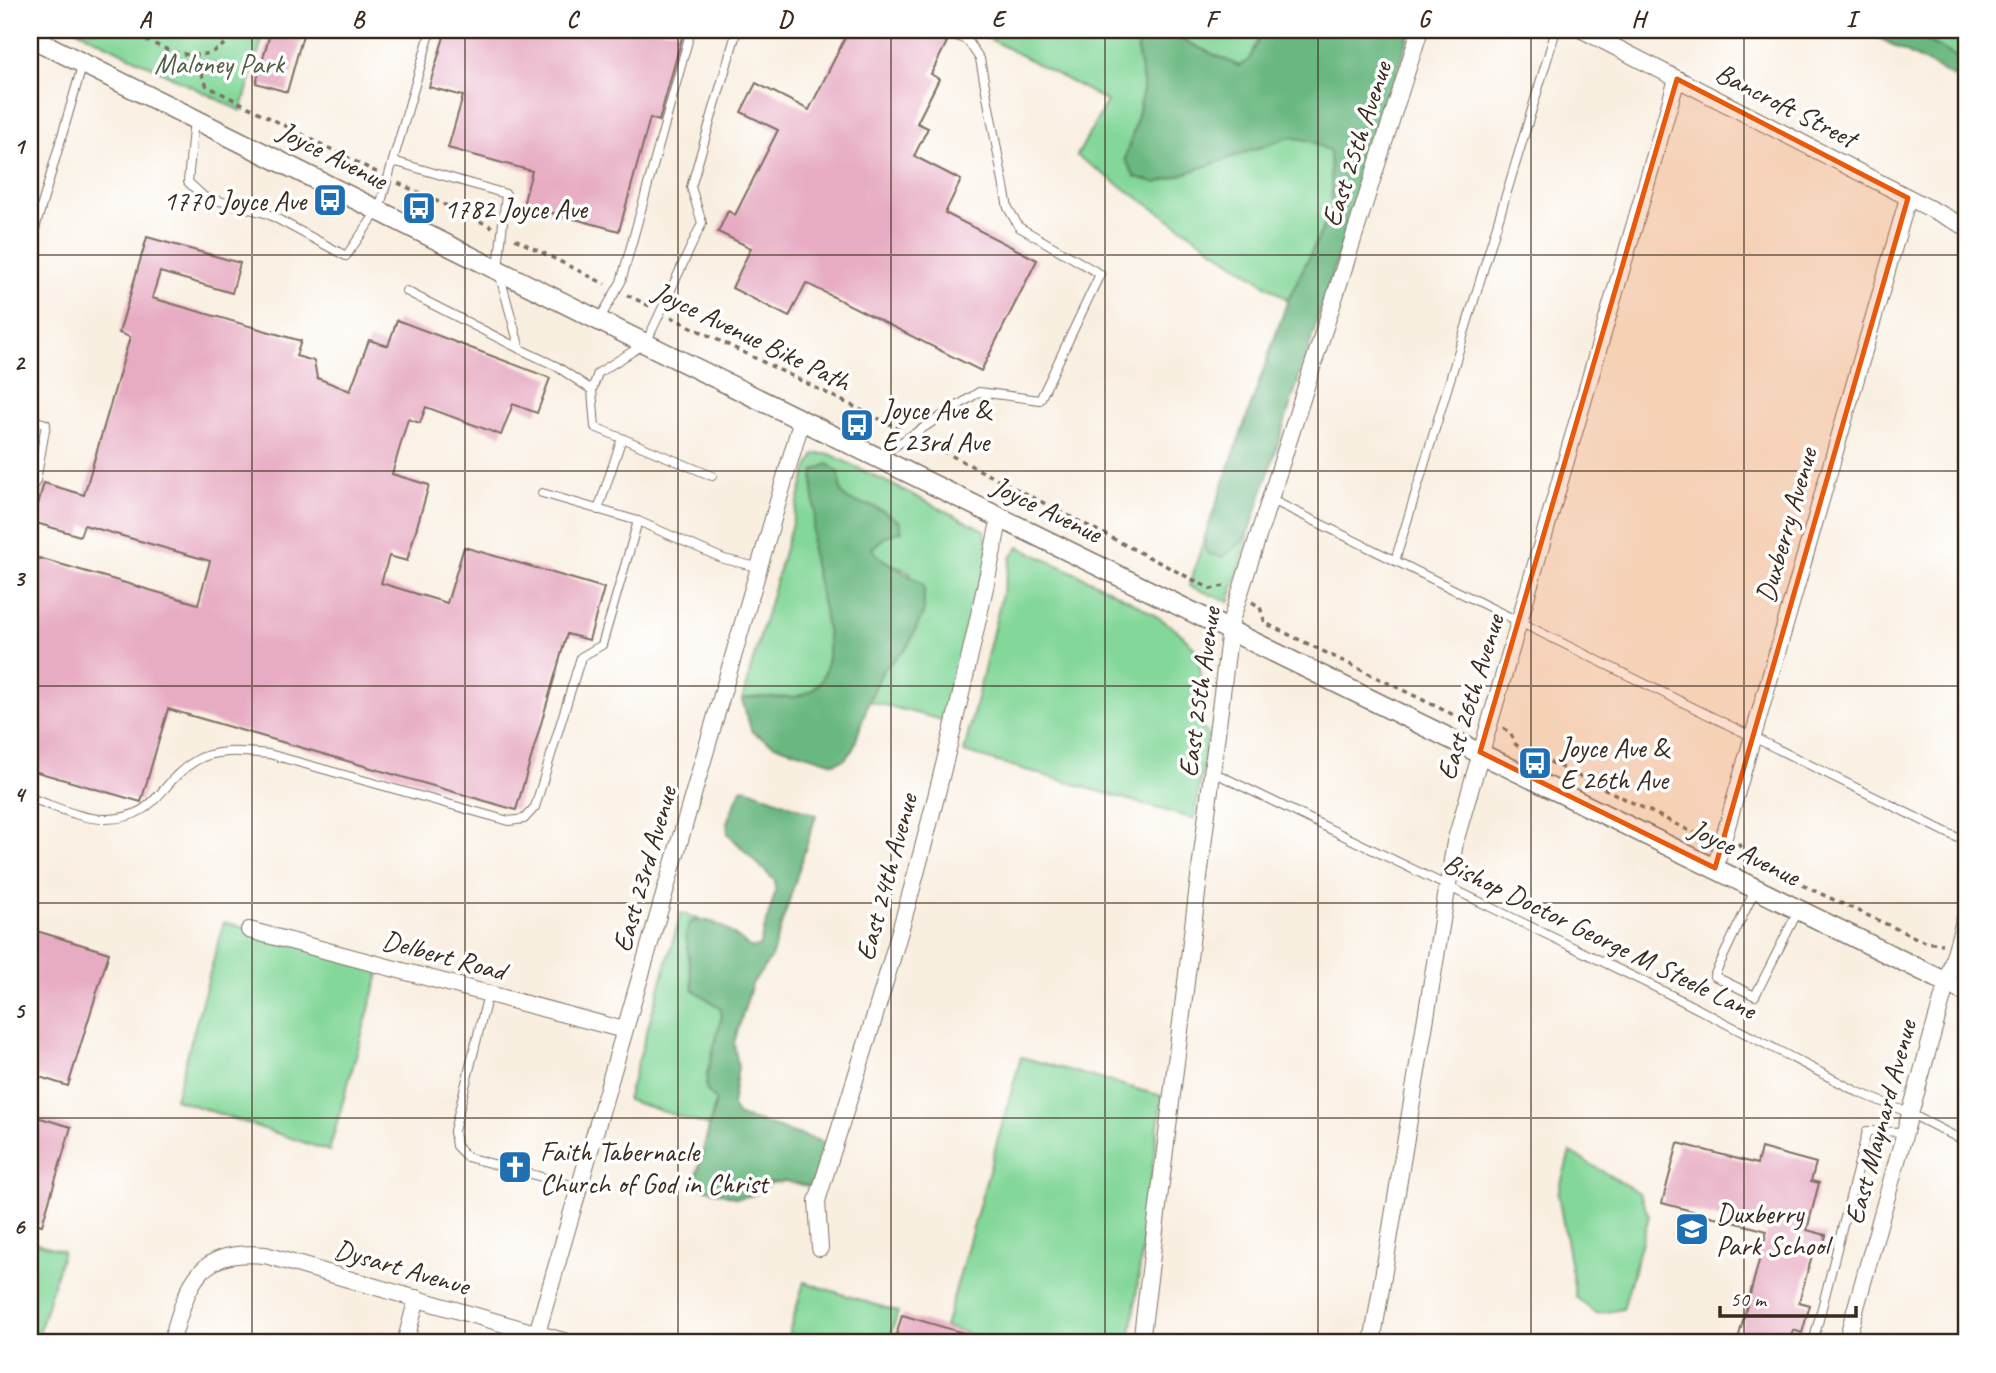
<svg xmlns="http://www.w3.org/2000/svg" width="1996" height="1373" viewBox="0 0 1996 1373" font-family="Caveat,sans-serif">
<rect width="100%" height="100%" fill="#fff"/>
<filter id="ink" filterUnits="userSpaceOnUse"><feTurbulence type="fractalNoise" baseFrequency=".0143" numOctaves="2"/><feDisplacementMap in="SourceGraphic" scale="14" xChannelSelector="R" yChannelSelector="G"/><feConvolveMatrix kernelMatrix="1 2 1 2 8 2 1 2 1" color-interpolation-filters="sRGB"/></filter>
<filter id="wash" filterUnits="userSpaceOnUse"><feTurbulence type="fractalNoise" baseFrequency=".00686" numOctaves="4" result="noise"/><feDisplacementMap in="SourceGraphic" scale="28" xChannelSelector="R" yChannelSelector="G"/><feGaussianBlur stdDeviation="1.57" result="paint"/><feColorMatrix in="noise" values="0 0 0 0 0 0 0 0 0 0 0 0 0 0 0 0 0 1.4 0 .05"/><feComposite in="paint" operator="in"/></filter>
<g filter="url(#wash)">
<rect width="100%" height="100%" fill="#f9efe1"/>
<g fill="#83d799" stroke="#5f805c" stroke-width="2">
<path d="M77,30h188l-24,81z"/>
<path d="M973,30h290l-14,30 -10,6 -76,-35h-17c-18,18 -1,37 -3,58 -2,23 -12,48 -18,70l32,24 133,-46 21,3 19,11 2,59 -44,90 -211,-144 30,-55z"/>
<path d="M1907,30h49l10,5v27z"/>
<path d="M815,454h15l154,76 5,22 -39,170 -81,-21 14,-31 25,-24 2,-74 -34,-15 -5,-9 14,-11 16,-6 -26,-24 -27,-6 -9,-12 -11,-25 -14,7c-3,15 1,27 1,43 -1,12 -5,25 -3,37 3,33 36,116 -1,140 -21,13 -47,1 -69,9l65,-230z"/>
<path d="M1255,515l-26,87 -40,-16 16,-50v13l4,5 14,2 19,-14z"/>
<path d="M1019,547c38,19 169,72 179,109 6,21 -1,44 -4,65l14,13 -14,85 -230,-67 47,-195z"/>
<path d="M681,913l18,6 -10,4 4,66 27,19 2,8 -15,58 9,27 -7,25 -82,-26z"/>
<path d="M224,922l157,45 -52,184 -154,-52z"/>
<path d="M1021,1057l141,39 -32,247h-127l-58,-16z"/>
<path d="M1570,1152l69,41 10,23 -26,93 -27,5 -20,-17 -18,-103z"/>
<path d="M30,1241l33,10 -27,92h-6z"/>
<path d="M804,1282l94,30 -10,31h-102z"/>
</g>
<g fill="#6ab881" stroke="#527150" stroke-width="2">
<path d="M1263,30h148l-156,485 -13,27 -19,15 -14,-3 -4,-5v-13l83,-236 44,-90 -2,-59 -19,-10 -21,-4 -133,46 -22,-6 -10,-18c6,-22 16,-47 18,-70 2,-22 -15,-40 3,-58h17l76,35 10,-6z"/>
<path d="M1864,30h43l59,32v21z"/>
<path d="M828,464l11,9c0,32 11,26 35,34 8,3 17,9 25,14l3,10 -17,6 -13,11c7,14 37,24 52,38v25l-16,35 -25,24 -10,19 -20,60 -8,10 -11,4 -59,-18 -23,-13 -10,-32c22,-8 48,4 69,-9 37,-24 4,-107 1,-140 -2,-12 2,-25 3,-37 0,-16 -4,-28 -1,-43z"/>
<path d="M746,788l70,27 -45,143 -19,26 -18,59 4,24 -6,39 5,9 89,28 -13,44 -29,-6 -13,2 -18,12 -15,3 -39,-11 -4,-6 21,-80 -10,-12 1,-15 15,-58 -2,-8 -27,-19 -7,-53 3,-13c23,-11 44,12 62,25l8,-1 16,-54v-12l-47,-47 -1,-12 14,-33z"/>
</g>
<g id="blocks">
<g fill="#e7acc3">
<path d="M271,30l32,5 -16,57 -31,-9z"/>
<path d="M446,30h238l-25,91 -9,-3 -31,113 -96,-26 9,-34 -84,-23 15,-52 -34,-9z"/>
<path d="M849,30h74l24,12 -16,32 8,5 -22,44 11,5 -14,28 47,24 -16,33 92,47 -56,111 -175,-88 -17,34 -57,-29 19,-40 -33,-16 10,-21 7,4 43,-85 -37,-18 15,-29 53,27z"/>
<path d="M147,237l93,26 -8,30 -72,-21 -8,26 149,43 -5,15 18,5 3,17 33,13 19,-51 19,6 9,-26 153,58 -13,35 -24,-9 -12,31 -75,-28 -6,16 -12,-4 -16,55 37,11 -22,76 -18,-5 -8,27 66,20 17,-56 140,41 -15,52 -22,-6 -51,176 -348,-101 -27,93 -111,-32v-182l9,-30 159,46 12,-43 -126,-36 -4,11 -47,-14 11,-39 40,12 46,-158 -11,-4z"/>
<path d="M30,929l79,24 -41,133 -38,-12z"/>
<path d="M30,1115l41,12 -29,98 -12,-3z"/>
<path d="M1678,1143l79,21 4,-16 55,15 -5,18 8,2 -12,47 19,5 -5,19 -8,-2 -14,50 11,3 -8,28 -9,-3 -4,13h-52l30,-112 -105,-28z"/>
<path d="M902,1315l82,24v4h-90z"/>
</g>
</g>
</g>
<g filter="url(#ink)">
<use href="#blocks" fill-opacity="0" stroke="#7e6f62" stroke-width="2"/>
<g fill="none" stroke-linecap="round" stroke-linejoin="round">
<g stroke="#7e6f62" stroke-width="10">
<g id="service">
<path d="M194,119l-6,63 16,15 64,17 78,42 33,-47 52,-179"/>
<path d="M393,161l113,33 -8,75 22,80 36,17 36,24"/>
<path d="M30,246l53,-183"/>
<path d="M406,291l114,58"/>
<path d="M599,320l22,-38 70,-252"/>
<path d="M30,419l16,5 -10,57 -6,9"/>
<path d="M878,457l101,-65 61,8 60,-126 -81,-47 -11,-19 -28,-149 -12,-18 -25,-11"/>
<path d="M712,476l-117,-49 -3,-37 6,-17 48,-30 56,-120 -11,-36 46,-157"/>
<path d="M542,493l96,28"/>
<path d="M1272,500l694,342"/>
<path d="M598,510l24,-72"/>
<path d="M1395,561l161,-531"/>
<path d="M1213,772l458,223 187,97 51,21 57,29"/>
<path d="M30,798c22,7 50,21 73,21 55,1 55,-36 92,-58 21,-13 51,-9 74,-7l240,67 15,-2 11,-12 46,-150 21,-12 36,-124 86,38 33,8"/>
<path d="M1756,888l-42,88 41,20 43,-85"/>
<path d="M488,994l-34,137 2,15 11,11 112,30"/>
<path d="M1813,1343l54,-212 37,1"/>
</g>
</g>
<g stroke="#7e6f62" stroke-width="18">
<g id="minor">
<path d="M1582,30l384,197"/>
<path d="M1715,868l193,-670"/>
<path d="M249,930l375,100"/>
<path d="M820,1248l-3,-47c28,-90 57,-179 83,-270 39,-136 71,-275 100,-414"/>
<path d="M537,1333l265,-914"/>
<path d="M171,1343c17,-57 24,-95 94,-88l305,88"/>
<path d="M405,1343l12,-45"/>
<path d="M1141,1343l90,-722 189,-591"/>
<path d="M1372,1343l83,-501 222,-763"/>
<path d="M1846,1343l120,-429"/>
</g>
</g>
<g stroke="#7e6f62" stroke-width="22">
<path id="tertiary" d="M30,37l590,294 1346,661"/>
</g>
<g stroke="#7e6f62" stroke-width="3.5" stroke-dasharray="5 5" stroke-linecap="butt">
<path d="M128,30c31,18 83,46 106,0"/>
<path d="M192,55l15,31 171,87"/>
<path d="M398,183l94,44"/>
<path d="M515,239l90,45"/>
<path d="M627,295l25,12"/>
<path d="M671,317l229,112"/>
<path d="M925,442l286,147 13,-3"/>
<path d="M1252,602l8,5 5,16 195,95 15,-5"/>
<path d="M1503,728l7,4 6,13 178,88 15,-4"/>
<path d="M1738,843l10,17 177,82 17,2"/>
</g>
<use href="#service" stroke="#fff" stroke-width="8"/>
<use href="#minor" stroke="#fff" stroke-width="16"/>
<use href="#tertiary" stroke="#fff" stroke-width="19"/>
</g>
</g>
<path fill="#e8590c" fill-opacity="0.2" stroke="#e8590c" stroke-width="5" stroke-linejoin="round" d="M1677,79l231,119 -193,670 -235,-116z"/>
<path fill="none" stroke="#3b2a1e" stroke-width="2" stroke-opacity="0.55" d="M252,30v1313M465,30v1313M678,30v1313M891,30v1313M1105,30v1313M1318,30v1313M1531,30v1313M1744,30v1313M30,255h1936M30,471h1936M30,686h1936M30,903h1936M30,1118h1936"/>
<defs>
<g id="bus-square" transform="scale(1.75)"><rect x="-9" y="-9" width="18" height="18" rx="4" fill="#1f6fb2" stroke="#fff"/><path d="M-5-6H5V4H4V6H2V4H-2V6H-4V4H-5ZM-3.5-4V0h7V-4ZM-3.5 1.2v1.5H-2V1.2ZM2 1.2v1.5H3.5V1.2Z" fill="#fff"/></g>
<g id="church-square" transform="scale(1.75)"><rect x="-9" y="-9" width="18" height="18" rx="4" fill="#1f6fb2" stroke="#fff"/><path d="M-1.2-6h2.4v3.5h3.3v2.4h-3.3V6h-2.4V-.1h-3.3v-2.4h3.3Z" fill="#fff"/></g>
<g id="school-square" transform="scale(1.75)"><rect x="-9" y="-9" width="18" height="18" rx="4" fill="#1f6fb2" stroke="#fff"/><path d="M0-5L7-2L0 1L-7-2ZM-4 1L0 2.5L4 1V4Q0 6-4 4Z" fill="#fff"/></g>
</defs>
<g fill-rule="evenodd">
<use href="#bus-square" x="330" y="200"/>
<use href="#bus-square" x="419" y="208"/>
<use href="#bus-square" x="857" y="425"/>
<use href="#bus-square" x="1535" y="763"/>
<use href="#church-square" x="515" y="1167"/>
<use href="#school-square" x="1692" y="1229"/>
</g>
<g text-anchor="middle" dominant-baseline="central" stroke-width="7" stroke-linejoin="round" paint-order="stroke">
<g font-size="28" fill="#515e43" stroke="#fff">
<text x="219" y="63">Maloney Park</text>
</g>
<g font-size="28" fill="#3b2a1e" stroke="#fff">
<text transform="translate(1786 105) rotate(27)">Bancroft Street</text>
<text transform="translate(1356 144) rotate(-72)">East 25th Avenue</text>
<text transform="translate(333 155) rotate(27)">Joyce Avenue</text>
<text transform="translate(752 336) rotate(26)">Joyce Avenue Bike Path</text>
<text transform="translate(1047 509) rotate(26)">Joyce Avenue</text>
<text transform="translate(1786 525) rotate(-74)">Duxberry Avenue</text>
<text transform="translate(1199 692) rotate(-82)">East 25th Avenue</text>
<text transform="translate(1470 697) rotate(-73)">East 26th Avenue</text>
<text transform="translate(1745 852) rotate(26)">Joyce Avenue</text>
<text transform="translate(644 869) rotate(-74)">East 23rd Avenue</text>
<text transform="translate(886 877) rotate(-75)">East 24th Avenue</text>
<text transform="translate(1600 936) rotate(26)">Bishop Doctor George M Steele Lane</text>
<text transform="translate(444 955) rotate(15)">Delbert Road</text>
<text transform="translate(1880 1122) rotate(-75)">East Maynard Avenue</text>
<text transform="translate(402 1267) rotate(16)">Dysart Avenue</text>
</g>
<g font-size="28" fill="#3b2a1e" stroke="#fff" text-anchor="start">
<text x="306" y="200" text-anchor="end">1770 Joyce Ave</text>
<text x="444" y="208">1782 Joyce Ave</text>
<text x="882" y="409">Joyce Ave &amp;<tspan x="882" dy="32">E 23rd Ave</tspan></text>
<text x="1560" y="747">Joyce Ave &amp;<tspan x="1560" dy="32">E 26th Ave</tspan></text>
<text x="540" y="1151">Faith Tabernacle<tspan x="540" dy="32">Church of God in Christ</tspan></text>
<text x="1716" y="1213">Duxberry<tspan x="1716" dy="32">Park School</tspan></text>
</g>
</g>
<rect width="1996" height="1373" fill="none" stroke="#fff" stroke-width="77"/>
<path d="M1720 1306v10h136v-10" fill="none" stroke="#3b2a1e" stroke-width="3.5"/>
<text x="1730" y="1306" font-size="21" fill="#3b2a1e" stroke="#ffffff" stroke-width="5" paint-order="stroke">50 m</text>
<rect x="38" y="38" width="1920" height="1296" fill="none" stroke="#3b2a1e" stroke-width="2.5"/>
<g font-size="23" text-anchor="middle" font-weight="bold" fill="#3b2a1e">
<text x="145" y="27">A</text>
<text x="358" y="27">B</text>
<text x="572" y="27">C</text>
<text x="785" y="27">D</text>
<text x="998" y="27">E</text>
<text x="1211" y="27">F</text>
<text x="1424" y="27">G</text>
<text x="1638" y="27">H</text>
<text x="1851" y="27">I</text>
<text x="19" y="154">1</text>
<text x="19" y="370">2</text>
<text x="19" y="586">3</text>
<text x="19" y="802">4</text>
<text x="19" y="1018">5</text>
<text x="19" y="1234">6</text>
</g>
</svg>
